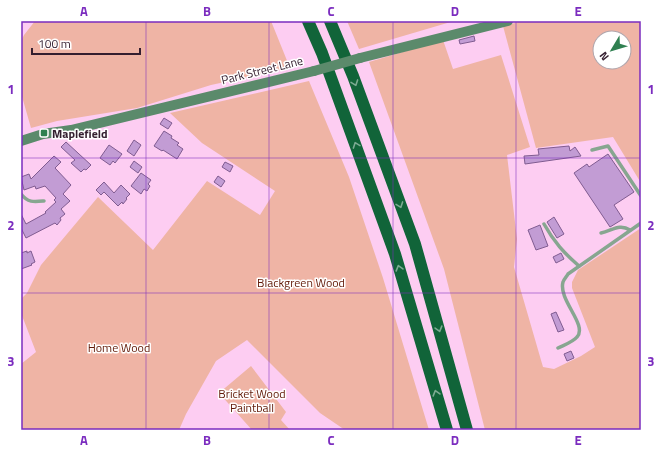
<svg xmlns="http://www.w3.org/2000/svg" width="662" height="451" viewBox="0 0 662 451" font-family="'Titillium Web',sans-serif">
<rect width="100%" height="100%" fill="#fdcdf2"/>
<g fill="#efb4a5" fill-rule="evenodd">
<path d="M35,21h236l19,47 -79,17 -74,23 -80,13 -26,7 -10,-35v-52l3,-6z"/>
<path d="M347,21h107l-95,28z"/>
<path d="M523,21h118v162l-28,-46 -77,11 -33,-122zM600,38h24v24h-24z"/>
<path d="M443,40l10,29 48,-14 29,92 -23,8 10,84 -3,28 29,100 11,2 27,-13 14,-9 -23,-59v-6l6,-12 63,-42v202h-156l-41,-161 -75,-207z"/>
<path d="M309,81l40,96 34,101 46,152h-84l-25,-17 -73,-73 -31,21 -30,53 -7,16h-158v-66l15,-12 -15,-39v-14l6,-6 14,-28 57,-68 55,53 54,-69 53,34 15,-24 -73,-48 -32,-30z"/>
<path d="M251,366l35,46 -5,8 9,10h-38l-33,-37z"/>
</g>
<g fill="#c29cd4" stroke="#805c91">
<path d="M474,36l1,5 -15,3 -1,-4z"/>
<path d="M164,118l8,5 -4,6 -8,-5z"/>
<path d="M164,131l8,5 -1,2 8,5 -2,2 6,4 -6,10 -14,-9 -1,1 -8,-5z"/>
<path d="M134,140l7,5 -7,11 -7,-5z"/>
<path d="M66,142l25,23 -5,5 -2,-1 -3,3 -10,-9 4,-3 -14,-13z"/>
<path d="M109,145l13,9 -7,9 -2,-2 -3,4 -10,-7z"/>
<path d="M569,146l1,5 5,-4 6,9 -56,8 -1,-8 15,-1 -1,-6z"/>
<path d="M608,154l26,38 -20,13 9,14 -13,8 -36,-54 13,-9 2,3z"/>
<path d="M54,156l7,6 -6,6 16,17 -8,9 7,7 -9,8 4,5 -5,4 1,2 -4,5 -2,-2 -29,15 -5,-10v-14l5,10 20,-11 -1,-1 11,-10 -2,-2 2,-2 -11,-12 -9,3 -1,-3 -11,4 -3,-13 8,-3 2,5z"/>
<path d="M134,161l8,6 -4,6 -8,-6z"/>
<path d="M225,162l8,4 -3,6 -8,-5z"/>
<path d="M141,173l10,7 -3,4 2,2 -3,5 -3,-2 -3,5 -10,-8z"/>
<path d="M218,176l7,5 -4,6 -7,-5z"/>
<path d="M104,182l10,11 7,-8 9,9 -4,4 1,1 -4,5 -1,-2 -4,4 -14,-14 -3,3 -5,-5z"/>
<path d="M554,217l10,17 -7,4 -10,-16z"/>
<path d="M540,225l8,21 -12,4 -8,-20z"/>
<path d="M27,251v2l4,-2 4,11 -4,2 1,1 -11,4v-16z"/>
<path d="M561,253l3,6 -8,4 -3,-6z"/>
<path d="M556,312l8,18 -6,2 -7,-18z"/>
<path d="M571,351l3,7 -7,3 -3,-7z"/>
</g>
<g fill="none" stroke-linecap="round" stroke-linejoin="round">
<g stroke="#87a690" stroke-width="3.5">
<path d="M592,150l16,-4 33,50"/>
<path d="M21,194c7,9 13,8 23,7"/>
<path d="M544,224c10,18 20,29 35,42"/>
<path d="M601,233c11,-2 18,-10 29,-3"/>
<path d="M558,348c6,-3 15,-6 19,-11 11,-12 -19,-37 -14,-55 1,-3 4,-6 5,-8l73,-51"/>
</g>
<g stroke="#5b8a6b" stroke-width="10">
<path d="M360,58l148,-37"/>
<path d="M21,141l22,-7 28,-4 243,-59"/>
</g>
<g stroke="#116439" stroke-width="12">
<path d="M308,21l14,32 73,201 52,176"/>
<path d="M330,21l23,55 62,168 52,186"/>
</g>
<path stroke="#5b8a6b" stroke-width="10" d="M314,71l46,-13"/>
</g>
<defs><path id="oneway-chevron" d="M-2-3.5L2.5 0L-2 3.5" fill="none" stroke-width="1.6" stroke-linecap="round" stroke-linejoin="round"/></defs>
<g stroke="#7caa92">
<use href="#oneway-chevron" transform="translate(355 83) rotate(70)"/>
<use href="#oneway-chevron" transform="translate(356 145) rotate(-110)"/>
<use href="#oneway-chevron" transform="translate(400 205) rotate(70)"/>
<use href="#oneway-chevron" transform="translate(399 268) rotate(-106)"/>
<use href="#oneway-chevron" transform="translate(439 329) rotate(74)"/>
<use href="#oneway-chevron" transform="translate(436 393) rotate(-106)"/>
</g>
<path fill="none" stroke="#7b2cbf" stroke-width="1" stroke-opacity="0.55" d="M146,21v409M269,21v409M393,21v409M516,21v409M21,158h620M21,293h620"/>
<rect fill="#308051" stroke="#fff" stroke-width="1.5" x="40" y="129" width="8" height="8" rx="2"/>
<g text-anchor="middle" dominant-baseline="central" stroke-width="3" stroke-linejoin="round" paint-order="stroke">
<g font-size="12" fill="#341e2f" stroke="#fff">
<text transform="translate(262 70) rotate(-14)">Park Street Lane</text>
</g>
<g font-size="12" font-weight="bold" fill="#341e2f" stroke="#fff" text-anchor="start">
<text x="52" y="133">Maplefield</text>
</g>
<g font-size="12" fill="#621a08" stroke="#fff">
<text x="301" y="282">Blackgreen Wood</text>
<text x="119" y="347">Home Wood</text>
<text x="252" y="393">Bricket Wood<tspan x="252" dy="14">Paintball</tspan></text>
</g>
</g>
<rect width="662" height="451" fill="none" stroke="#ffffff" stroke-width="44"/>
<g transform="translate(612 50) rotate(232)"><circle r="19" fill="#ffffff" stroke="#aea5ac"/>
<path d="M0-3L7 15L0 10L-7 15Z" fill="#308051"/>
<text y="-6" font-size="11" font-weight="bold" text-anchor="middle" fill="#341e2f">N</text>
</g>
<path d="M32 48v6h108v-6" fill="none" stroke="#341e2f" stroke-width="2"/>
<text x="38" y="48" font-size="12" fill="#341e2f" stroke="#ffffff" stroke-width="3" paint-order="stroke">100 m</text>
<rect x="22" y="22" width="618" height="407" fill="none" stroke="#7b2cbf" stroke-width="1.5"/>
<g font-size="13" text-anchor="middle" font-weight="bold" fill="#7b2cbf">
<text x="84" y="16">A</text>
<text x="207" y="16">B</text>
<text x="331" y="16">C</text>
<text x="455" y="16">D</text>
<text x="578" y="16">E</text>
<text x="11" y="94">1</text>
<text x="651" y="94">1</text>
<text x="11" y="230">2</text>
<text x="651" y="230">2</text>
<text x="11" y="366">3</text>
<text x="651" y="366">3</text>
<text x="84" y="445">A</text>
<text x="207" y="445">B</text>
<text x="331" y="445">C</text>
<text x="455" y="445">D</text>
<text x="578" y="445">E</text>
</g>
</svg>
